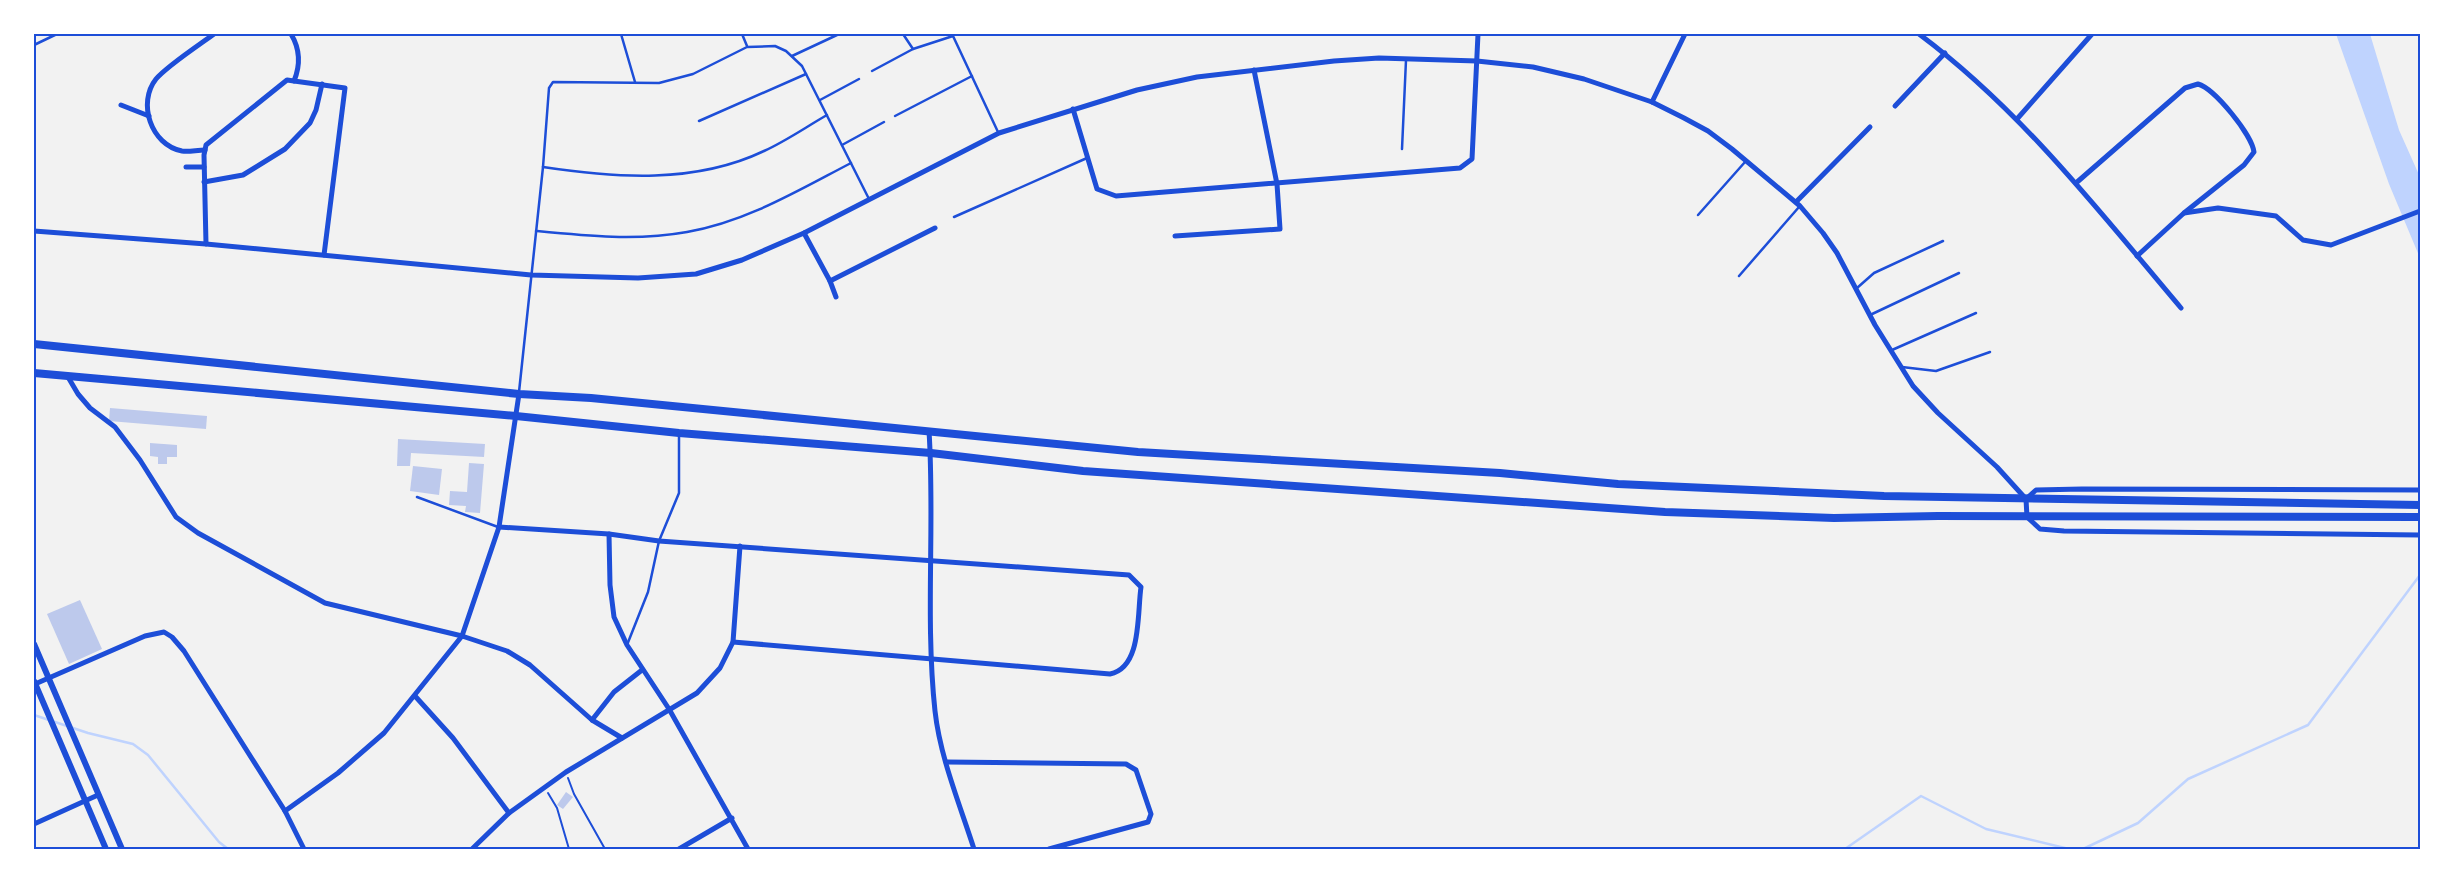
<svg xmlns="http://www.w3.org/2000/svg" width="2454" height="883" viewBox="0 0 2454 883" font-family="'Varela Round',sans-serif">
<rect width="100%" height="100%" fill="#f2f2f2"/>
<path fill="#bfd3fe" d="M2336,34h34l29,96 21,47v81l-31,-74z"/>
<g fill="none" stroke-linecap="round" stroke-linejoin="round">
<g stroke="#bfd3fe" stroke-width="2.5">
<path d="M34,715l54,18 45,11 15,11 71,87 9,7"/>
<path d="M1845,849l76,-53 65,33 83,20"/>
<path d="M2083,849l55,-26 50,-44 120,-54 112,-150"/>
</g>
</g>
<g fill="#bdc9ec">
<path d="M110,408l97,8 -1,13 -97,-8z"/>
<path d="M398,439l87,5 -1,13 -73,-4 -1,13h-13z"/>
<path d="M150,443l27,2v12h-10v7h-9v-7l-8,-1z"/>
<path d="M469,463l15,1 -4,49 -15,-1 1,-6 -17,-1 1,-14 17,1z"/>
<path d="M413,466l29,3 -3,26 -29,-4z"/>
<path d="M80,600l22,49 -33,15 -22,-50z"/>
<path d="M566,792l7,5 -10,12 -6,-4z"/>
</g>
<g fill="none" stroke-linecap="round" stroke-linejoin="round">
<g stroke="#1d4ed8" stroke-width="2">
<path d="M568,778l6,16 31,55"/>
<path d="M548,793l9,15 12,41"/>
</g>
<g stroke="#1d4ed8" stroke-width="2.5">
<path d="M621,34l14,48"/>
<path d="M742,34l5,12"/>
<path d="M903,34l10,15"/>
<path d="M34,45l23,-11"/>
<path d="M792,56l45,-21"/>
<path d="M872,71l41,-22 40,-13 45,96"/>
<path d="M820,100l39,-21"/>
<path d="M895,116l77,-40"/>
<path d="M699,121l107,-47"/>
<path d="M842,145l42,-23"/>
<path d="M1402,149l4,-89"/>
<path d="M543,167c73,11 152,17 221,-16 22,-10 42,-24 63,-36"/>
<path d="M1698,215l47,-53"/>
<path d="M954,217l133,-59"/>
<path d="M536,231c51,5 101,10 151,1 59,-10 112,-42 164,-69"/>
<path d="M1739,276l60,-69"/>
<path d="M1857,288l17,-15 69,-32"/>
<path d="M1870,315l89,-42"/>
<path d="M1892,350l84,-37"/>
<path d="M1902,367l34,4 54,-19"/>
<path d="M519,392l24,-225 6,-79 4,-6 106,1 34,-9 54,-27 28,-1 11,5 16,15 67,133"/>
<path d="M417,497l81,30"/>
<path d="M627,645l21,-53 11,-51 20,-48v-59"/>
</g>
<g stroke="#1d4ed8" stroke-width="5">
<path d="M291,34c9,15 10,30 3,47"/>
<path d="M1919,34c102,76 180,177 262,274"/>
<path d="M1652,102l33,-68"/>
<path d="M121,105l28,11"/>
<path d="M1895,106l50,-53"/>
<path d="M1073,109l24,80 19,7 344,-28 12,-9 6,-125"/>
<path d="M2017,119l75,-85"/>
<path d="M205,150c-8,0 -16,2 -23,1 -31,-6 -45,-48 -26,-72 11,-13 43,-34 58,-45"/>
<path d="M186,167h18"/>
<path d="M204,182l39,-7 42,-26 25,-26 6,-13 6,-26"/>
<path d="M2076,183l109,-95 13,-4c17,5 54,51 56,68l-10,13 -60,48"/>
<path d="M1796,202l74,-75"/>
<path d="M34,231l172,13 325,31 107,3 58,-4 46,-14 62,-27 195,-100 138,-43 60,-13 137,-16 45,-3 98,3 56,6 51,12 68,23 32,16 24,13 24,18 68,57 23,27 14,20 38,72 38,61 25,27 59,54 29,32 1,18 13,12 24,2 356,4"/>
<path d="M804,233l26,48 6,16"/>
<path d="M1175,236l105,-7 -3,-45 -23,-114"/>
<path d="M206,244l-2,-89 2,-10 81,-65 7,1 51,7 -21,167"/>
<path d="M2137,256l47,-43 34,-5 58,8 27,24 28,5 89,-34"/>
<path d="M830,281l105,-53"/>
<path d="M68,377l10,17 12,14 25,19 25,33 36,57 22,16 127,70 137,33 45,15 23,14 62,55 30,18"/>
<path d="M929,431c6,92 -4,187 6,280 5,46 25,94 39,138"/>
<path d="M2026,499l10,-9 46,-1 338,1"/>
<path d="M499,527l110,7 50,7 470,34 12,12c-4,27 1,81 -31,87l-377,-32"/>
<path d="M609,534l1,51 4,32 13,28 42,64 79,140"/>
<path d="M35,684l110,-48 19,-4 8,5 12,14 101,160 19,38"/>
<path d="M415,696l38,42 56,75"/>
<path d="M592,720l22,-28 28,-22"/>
<path d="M947,762l179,2 10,6 15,44 -3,8 -99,27"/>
<path d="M285,811l53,-38 46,-40 78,-97 37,-109 20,-133"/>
<path d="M34,824l64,-29"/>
<path d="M472,849l37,-36 57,-41 131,-79 23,-25 13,-26 7,-96"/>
<path d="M679,849l53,-31"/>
</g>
<g stroke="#1d4ed8" stroke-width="6">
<path d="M34,644l88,205"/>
<path d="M34,681l72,168"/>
</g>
<g stroke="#1d4ed8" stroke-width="8">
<path d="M34,344l485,50 72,4 547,54 362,21 118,11 266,12 536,9"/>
<path d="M34,373l482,43 163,17 252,20 152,18 582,41 169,6 104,-2 482,1"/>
</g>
</g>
<rect width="2454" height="883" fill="none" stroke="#ffffff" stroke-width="70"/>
<rect x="35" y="35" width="2384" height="813" fill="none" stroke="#1d4ed8" stroke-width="2"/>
</svg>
